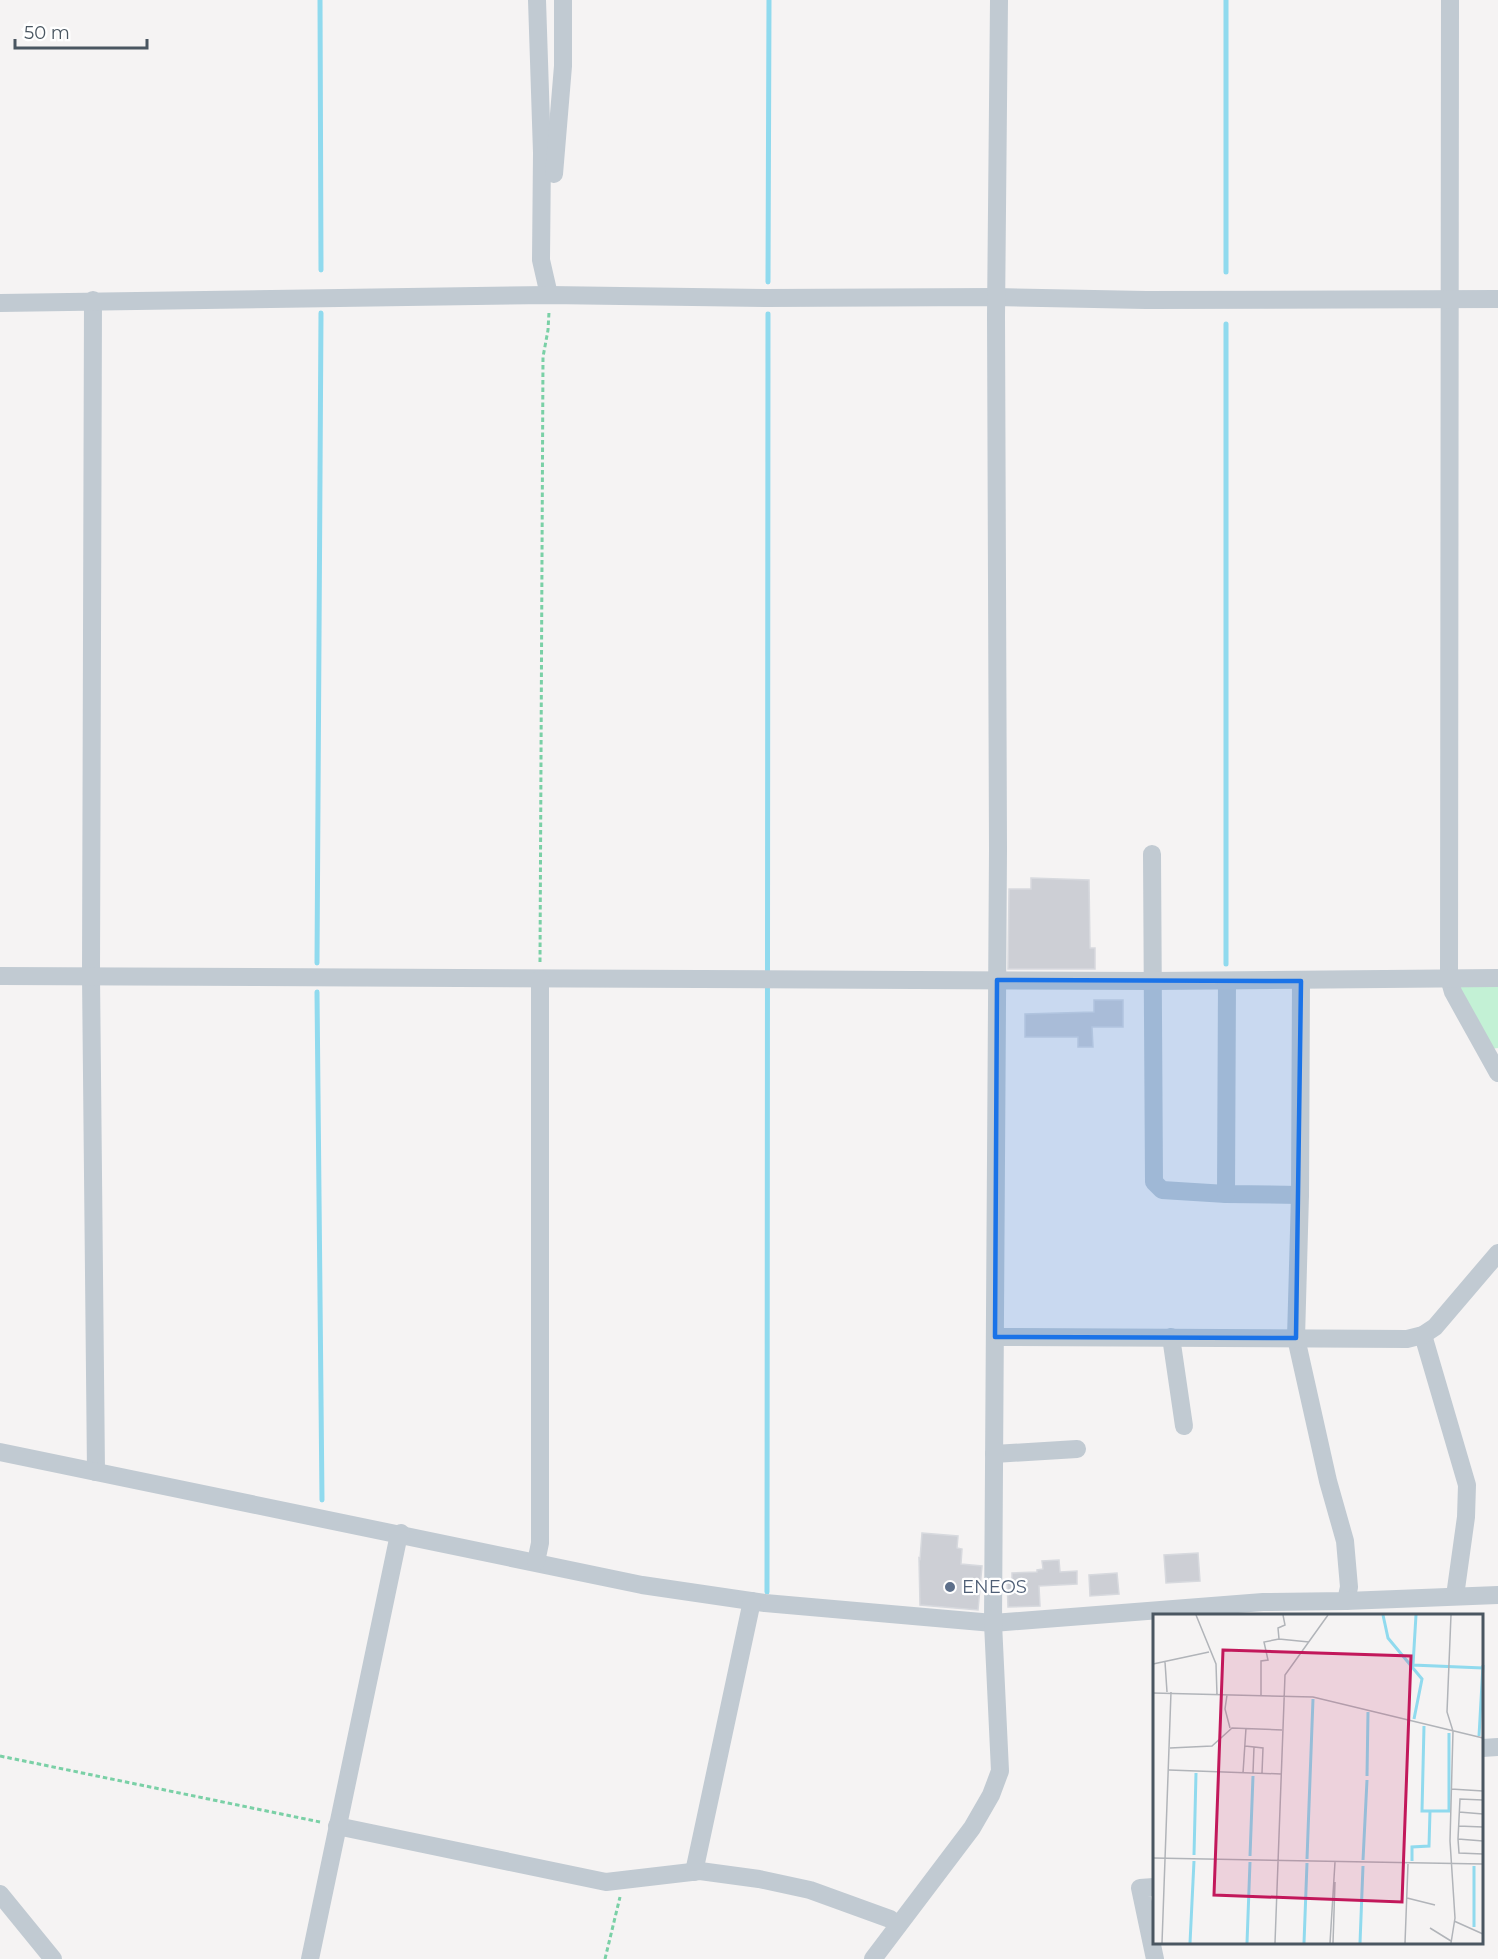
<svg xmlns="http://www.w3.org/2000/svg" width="1498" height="1959" viewBox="0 0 1498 1959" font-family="Montserrat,sans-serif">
<rect width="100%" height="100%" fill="#f5f3f3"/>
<path fill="#c3f1d5" d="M1461,987h37v61l-7,1 -34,-55z"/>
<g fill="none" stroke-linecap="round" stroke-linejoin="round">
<g stroke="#90daee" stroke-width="5">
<path d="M320,0l1,270"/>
<path d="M1226,272v-272"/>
<path d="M768,282l1,-282"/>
<path d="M1226,324v640"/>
<path d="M317,963l4,-650"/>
<path d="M317,992l5,508"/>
<path d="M767,1592l1,-1278"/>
</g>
</g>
<g fill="#cdcfd5" stroke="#d7d9de" stroke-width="1.5">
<path d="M1031,878l58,2 1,68h5v21h-87l1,-80h22z"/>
<path d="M1094,1000h29v27h-31l1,20h-15v-10h-53v-23l69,-2z"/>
<path d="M922,1533l36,3 -1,12 5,1 -1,15 21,2 -4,44 -58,-5 -1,-47 1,1z"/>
<path d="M1198,1553l2,28 -34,2 -2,-28z"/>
<path d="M1059,1560l1,12 17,-1v13l-38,2 1,20 -32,1 -1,-27h5v-7l25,-1v-2l6,-1 -1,-8z"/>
<path d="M1117,1573l2,21 -29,2 -1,-21z"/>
</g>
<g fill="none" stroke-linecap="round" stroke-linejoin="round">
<g stroke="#7ad0a6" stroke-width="3" stroke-dasharray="4.5 3" stroke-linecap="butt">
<path d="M540,962l3,-605 5,-27 1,-18"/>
<path d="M0,1756l320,66"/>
<path d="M605,1959l15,-62"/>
</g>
<g stroke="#c1cad2" stroke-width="18">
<path d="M537,0l5,153 -1,107 8,35"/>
<path d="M1450,0l-1,978 4,14 45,81"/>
<path d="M554,174l9,-108v-66"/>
<path d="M93,300l-2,676 5,496"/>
<path d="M0,303l549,-8 216,3 231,-1 150,3 352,-1"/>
<path d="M1152,854l2,328 8,8 64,4 74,1"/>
<path d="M0,976l1153,5 345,-3"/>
<path d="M1301,981l-1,214 -4,143 32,143 17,60 4,46 -3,14"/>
<path d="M1226,1194l1,-213"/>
<path d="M1423,1335l44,150 -1,32 -11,79"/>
<path d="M995,1337l412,2 16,-4 12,-8 63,-74"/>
<path d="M1171,1337l13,89"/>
<path d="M0,1452l642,133 123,18 228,20 270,-21 83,-1 152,-6"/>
<path d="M994,1454l83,-5"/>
<path d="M536,1562l4,-19v-564"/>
<path d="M1482,1748l16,-1"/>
<path d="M337,1826l269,56 94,-11 59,8 51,11 80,29 8,6"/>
<path d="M694,1872l58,-271"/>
<path d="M1154,1887l-14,1 15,71"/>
<path d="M0,1894l53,65"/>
<path d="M310,1959l88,-420 3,-6"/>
<path d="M873,1959l99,-131 19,-33 9,-24 -7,-148 5,-773 -2,-534 3,-316"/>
</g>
</g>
<path fill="#1a73e8" fill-opacity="0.2" stroke="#1a73e8" stroke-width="4.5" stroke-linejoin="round" d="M997,980l304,1 -5,357 -301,-1z"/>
<circle fill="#5c6f8a" stroke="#fff" stroke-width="2" cx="950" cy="1587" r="6"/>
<g text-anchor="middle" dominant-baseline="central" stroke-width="4.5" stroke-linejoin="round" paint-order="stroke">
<g font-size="18" fill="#4e5e75" stroke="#fff" text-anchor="start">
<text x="962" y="1587">ENEOS</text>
</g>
</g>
<g transform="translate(1153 1614)">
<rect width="330" height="330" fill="#f5f3f3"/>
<path fill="none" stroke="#90daee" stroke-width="3" d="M230,1l5,23 34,41 -8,40M263,1l-3,50 70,3M326,122l4,-71M214,162l1,-64M278,197h18v-78M41,241l2,-82M97,242l3,-80M154,245l6,-160M210,246l4,-80M259,247v-14l17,-1 1,-35h-8l2,-85M321,313v-61M37,329l4,-82M94,329l3,-81M151,329l3,-80M207,329l3,-77"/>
<path fill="none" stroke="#b1b4b9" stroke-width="1.5" d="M43,1l20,49 1,31M298,1l-4,97 6,19 -3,110 5,77 -4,25M126,25l-1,-11 7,-3 -2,-10M12,48l2,30M0,50l56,-12M0,79l160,4 170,41M74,81l-2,14 5,19M108,81v-34l7,-1 -4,-18 15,-3 30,3M92,132l18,2 -1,25M17,134l42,-2 20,-18 50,2M16,156l112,4M90,159l3,-45M100,159l1,-26M298,175l32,2M330,186l-23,-1 -2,40 1,14 24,1M306,198l24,2M305,212l25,1M305,225l25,2M0,244l330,6M254,284l28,7M301,307l29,13M277,314l21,13M9,329l9,-251M122,329l10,-268 43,-60M177,329l5,-81M180,329l2,-61M252,329l3,-79"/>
<path fill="#c2185b" fill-opacity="0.15" stroke="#c2185b" stroke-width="3" d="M70,36l188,6 -9,246 -188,-7z"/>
<rect width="330" height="330" fill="none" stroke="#4a5661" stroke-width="3"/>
</g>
<path d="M15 39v9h132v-9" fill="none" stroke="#4a5661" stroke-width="3"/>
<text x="24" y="39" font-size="18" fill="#4a5661" stroke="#ffffff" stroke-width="4.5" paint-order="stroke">50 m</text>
</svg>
